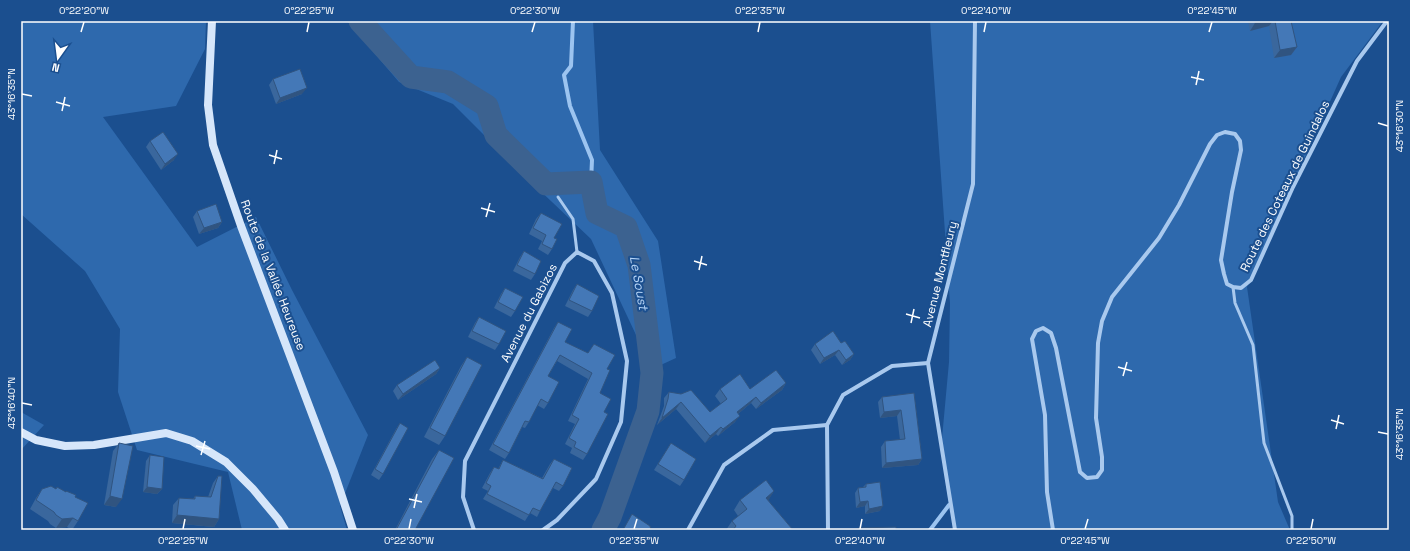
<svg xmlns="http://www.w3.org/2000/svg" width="1410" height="551" viewBox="0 0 1410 551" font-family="'Space Grotesk',sans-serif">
<rect width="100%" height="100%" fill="#1b4f8f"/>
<g fill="#2e69ad">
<path d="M21,21h185l-1,28 -29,57 -73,11 94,130 59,-30 36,73 76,145 -28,71 7,24h-105l-14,-58 -91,-22 -19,-58 2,-63 -35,-58 -64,-57z"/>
<path d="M347,21h246l7,129 58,91 18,117 -24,11 -61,-130 -59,-56 -79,-79 -54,-22z"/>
<path d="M930,21h453l-42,56 -94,210 31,215 12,28h-335l-6,-25 -8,-56 8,-87 1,-59z"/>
<path d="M21,412l23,13 -23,25z"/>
</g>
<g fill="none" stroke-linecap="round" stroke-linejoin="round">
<g stroke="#9cc4f0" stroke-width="4">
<path d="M573,21l-2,45 -7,9 6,31 22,54 -1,22"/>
<path d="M930,530l19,-25"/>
</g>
<path stroke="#3c6290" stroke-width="23" d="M360,21l51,56 37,5 39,24 9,29 50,49 45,-2 6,31 29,14 13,38 13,108 -4,38 -38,106 -7,13"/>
<g stroke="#a9c9ee" stroke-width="3">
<path d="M558,197l15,22 4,33"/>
<path d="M1233,287l2,16 18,42 11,98 28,73v14"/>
</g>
<g stroke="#a9c9ee" stroke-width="4">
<path d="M474,530l-11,-33 2,-36 100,-198 12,-11 17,9 18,32 15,68 -6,61 -25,57 -39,41 -14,10"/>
<path d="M688,530l36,-65 49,-35 54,-5"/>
<path d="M828,530l-1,-105 16,-30 49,-29 36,-3"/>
<path d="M955,530l-27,-167 45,-179 2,-163"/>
<path d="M1053,530l-6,-38 -2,-77 -13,-76 4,-8 7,-3 8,5 5,15 24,124 7,6 10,-1 5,-7v-13l-6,-39 2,-75 4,-22 10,-24 47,-59 20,-33 31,-61 7,-9 8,-3 10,2 5,7 1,9 -9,42 -11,68 3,14 3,10 6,3 8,1 10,-8 42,-93 64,-126 30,-40"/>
</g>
<g stroke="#d6e6fa" stroke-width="8">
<path d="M212,21l-4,84 5,40 28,81 93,246 19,58"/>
<path d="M21,432l15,8 29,6 29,-1 72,-12 26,8 34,21 27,27 25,30 7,11"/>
</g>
</g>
<g fill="#3a679d">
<path d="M1248,21h43l6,26 -6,8 -17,3 -5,-32 -19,5z"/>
<path d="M273,79l29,15 -26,10 -7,-19z"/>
<path d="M150,141l24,19 -13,10 -15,-23z"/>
<path d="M197,211l25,11 -4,6 -19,6 -6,-17z"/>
<path d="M541,213l13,25 -2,11 -4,6 -10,-6 4,-8 -13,-7 7,-15z"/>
<path d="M524,251l11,23 -4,6 -18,-9 7,-14z"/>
<path d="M577,284l15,27 -4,6 -23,-11 8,-16z"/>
<path d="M505,288l10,23 -4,6 -17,-9 7,-14z"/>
<path d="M479,317l20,27 -4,6 -27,-13 7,-14z"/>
<path d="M558,322l7,20 23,11 6,-9 13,25 -7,24 4,19 -17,42 -4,6 -13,-7 2,-5 -7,-4 10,-20 -7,-3 20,-42 -31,-18 -9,15v27l-4,6 -7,-4 -8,17 -4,6 -3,-1 -13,26 -4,6 -16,-9 65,-122z"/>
<path d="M841,343l13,11 -4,6 -8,5 -7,-10 -15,9 -9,-14 4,-6z"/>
<path d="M467,357l-22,79 -6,9 -15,-8 37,-71z"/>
<path d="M440,368l-4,6 -38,26 -5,-9 4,-6z"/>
<path d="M786,383l-4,7 -26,19 -5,-6 -13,11 -3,8 -17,14 -2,-2 -11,9 -29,-34 -19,16 7,-19v-8l5,-6 41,20 11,-8 -6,-8 5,-7h30z"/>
<path d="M914,393l8,66 -4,6 -36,3 -1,-21 4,-6 15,-1 -3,-24 -17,2 -2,-16 4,-5z"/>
<path d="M400,423l-17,51 -4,6 -8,-5 25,-46z"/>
<path d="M119,443l-3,64 -12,-2 9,-54z"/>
<path d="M671,443l13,37 -4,6 -26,-16z"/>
<path d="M439,450l-24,80h-20l37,-71z"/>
<path d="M150,455l12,34 -5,5 -14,-2 3,-31z"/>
<path d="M554,459l9,27 -4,5 -6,-3 -13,23 -3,6 -7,-4 -5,8 -42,-22 5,-8 -6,-3 8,-15 4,-6 4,2 5,-9 39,18 8,-14z"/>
<path d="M218,476l1,43 -5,8 -42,-4 1,-18 6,-7 14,1 2,-3 13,1 5,-14z"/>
<path d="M866,484l14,27 -15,3v-8l-9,2 -1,-15 3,-5 5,-1z"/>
<path d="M42,489l23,3 10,5 3,24 -6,9 -5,-3 -11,1 -6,-4 -2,-3 -18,-12 6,-11z"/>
<path d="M774,491l-6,9 25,30h-67l6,-9 6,-5 -4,-6 6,-10z"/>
</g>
<g fill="#305480">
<path d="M1263,21h10l-4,5 -19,5 5,-8z"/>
<path d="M1297,47l-6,8 -17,3 6,-8z"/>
<path d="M307,88l-5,6 -26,10 4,-6z"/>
<path d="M178,154l-4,6 -13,10 4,-6z"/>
<path d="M222,222l-4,6 -19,6 5,-6z"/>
<path d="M839,350l-4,5 -15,9 4,-6z"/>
<path d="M854,354l-4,6 -8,5 4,-5z"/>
<path d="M440,368l-4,6 -38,26 5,-6z"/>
<path d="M786,383l-4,7 -26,19 5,-6z"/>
<path d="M756,397l-5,6 -19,16 5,-7z"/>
<path d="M681,402l-5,7 -19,16 5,-7z"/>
<path d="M901,410l-4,6 -17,2 4,-6z"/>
<path d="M740,416l-5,6 -17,14 5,-7z"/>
<path d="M721,427l-5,7 -11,9 5,-7z"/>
<path d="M922,459l-4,6 -36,3 4,-5z"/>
<path d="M147,487l15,2 -5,5 -14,-2z"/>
<path d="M774,491l-6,10 -2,-3z"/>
<path d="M110,496l12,3 -6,8 -12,-2z"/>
<path d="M868,501l-3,5 -9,2 4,-6z"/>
<path d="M883,506l-3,5 -15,3 4,-5z"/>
<path d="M177,515l42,4 -5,8 -42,-4z"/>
<path d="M73,518l-6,9 -11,1 6,-9z"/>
</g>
<g fill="#4478b7" stroke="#305480">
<path d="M1255,21h8l-8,2z"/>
<path d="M1275,21h16l6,26 -17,3z"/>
<path d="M300,69l7,19 -27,10 -7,-19z"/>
<path d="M163,132l15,22 -13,10 -15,-23z"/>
<path d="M216,204l6,18 -18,6 -7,-17z"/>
<path d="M541,213l21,11 -8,14 3,1 -5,10 -10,-5 4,-9 -13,-7z"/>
<path d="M524,251l17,10 -6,13 -18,-9z"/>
<path d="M577,284l22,12 -7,15 -23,-11z"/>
<path d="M505,288l18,9 -8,14 -17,-9z"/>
<path d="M479,317l27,14 -7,13 -27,-13z"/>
<path d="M558,322l14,7 -7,13 23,11 6,-9 21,11 -8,14 3,1 -10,23 11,6 -7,13 4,2 -21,40 -13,-7 2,-5 -7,-4 10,-19 -7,-4 20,-42 -32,-18 -12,21 11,6 -11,21 -7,-4 -12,23 -4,-1 -16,32 -16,-9z"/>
<path d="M833,331l8,12 4,-2 9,13 -8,6 -7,-10 -15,8 -9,-14z"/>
<path d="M467,357l15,8 -37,71 -15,-8z"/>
<path d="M435,360l5,8 -37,26 -6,-9z"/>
<path d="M776,370l10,13 -25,20 -5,-6 -19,15 3,4 -17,13 -2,-2 -11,9 -29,-34 -19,16 6,-19 1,-7 12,2 10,-4 19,22 17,-13 -7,-10 20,-15 10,15z"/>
<path d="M914,393l8,66 -36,4 -1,-22 20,-2 -4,-29 -17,2 -2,-15z"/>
<path d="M400,423l8,5 -25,46 -8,-5z"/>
<path d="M119,443l14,3 -11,53 -12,-3z"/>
<path d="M671,443l25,16 -12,21 -26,-16z"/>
<path d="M439,450l15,8 -39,72h-19z"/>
<path d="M150,455l14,2 -2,32 -15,-2z"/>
<path d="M554,459l18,9 -9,18 -7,-4 -16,29 -7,-3 -4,7 -42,-21 4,-8 -5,-3 8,-16 5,2 4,-9 40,19z"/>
<path d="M218,476h4l-3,43 -42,-4 2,-17 16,1v-3l16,1z"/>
<path d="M766,480l8,11 -8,7 27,32h-60l3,-4 -4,-5 15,-12 -7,-9z"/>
<path d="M880,482l3,24 -14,3 -1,-8 -8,1 -2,-14 8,-1v-3z"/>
<path d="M51,486l5,3 1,-2 9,5v-1l10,4 -1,2 13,6 -10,18 -5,-3 -11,1 -6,-4 -2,-3 -18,-12 6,-11z"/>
<path d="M632,514l18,12 1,4h-28z"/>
<path d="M896,527v3h-38v-2z"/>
</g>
<path fill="none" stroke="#fff" stroke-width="1.5" d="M81,32l3,-10M307,32l2,-10M532,32l3,-10M758,32l2,-10M984,32l2,-10M1209,32l3,-10M1191,77l13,3M1196,85l3,-14M22,94l10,2M56,102l14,4M62,111l3,-14M1378,123l10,3M269,155l13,4M274,164l3,-14M481,208l14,4M486,217l4,-14M694,261l13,4M699,270l3,-14M906,314l14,4M911,323l3,-14M1118,367l14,4M1123,376l4,-14M22,403l10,2M1331,420l13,4M1336,429l3,-14M1378,432l10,2M196,446l14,3M201,455l4,-14M409,499l13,3M414,508l3,-14M183,529l2,-10M409,529l2,-10M634,529l3,-10M860,529l2,-10M1085,529l3,-10M1311,529l2,-10"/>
<g text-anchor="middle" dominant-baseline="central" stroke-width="4" stroke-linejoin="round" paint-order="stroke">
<g font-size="12" fill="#fff" stroke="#1b4f8f">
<text transform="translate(1285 186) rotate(-64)">Route des Coteaux de Guindalos</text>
<text transform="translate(940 274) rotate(-76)">Avenue Montfleury</text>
<text transform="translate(273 275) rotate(69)">Route de la Vallée Heureuse</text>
<text transform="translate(529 313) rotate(-63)">Avenue du Gabizos</text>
</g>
<g font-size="13" font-style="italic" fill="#b5d3f5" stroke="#1b4f8f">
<text transform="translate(639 283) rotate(80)">Le Soust</text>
</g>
</g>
<rect width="1410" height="551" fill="none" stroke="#1b4f8f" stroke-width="44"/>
<g transform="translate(58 58) rotate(194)" stroke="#1b4f8f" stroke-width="3" paint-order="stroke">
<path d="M0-3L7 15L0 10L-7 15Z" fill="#ffffff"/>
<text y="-6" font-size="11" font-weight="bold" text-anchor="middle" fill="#ffffff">N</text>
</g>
<rect x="22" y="22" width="1366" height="507" fill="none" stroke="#fff" stroke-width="1.5"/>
<g font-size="10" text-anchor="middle" fill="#fff">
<text x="84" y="14">0°22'20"W</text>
<text x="309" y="14">0°22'25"W</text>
<text x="535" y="14">0°22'30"W</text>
<text x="760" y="14">0°22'35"W</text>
<text x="986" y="14">0°22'40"W</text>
<text x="1212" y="14">0°22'45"W</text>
<text transform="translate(11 94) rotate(-90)" y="4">43°16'35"N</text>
<text transform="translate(1399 126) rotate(-90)" y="4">43°16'30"N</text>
<text transform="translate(11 403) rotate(-90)" y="4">43°16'40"N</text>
<text transform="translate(1399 434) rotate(-90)" y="4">43°16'35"N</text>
<text x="183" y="544">0°22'25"W</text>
<text x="409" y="544">0°22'30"W</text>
<text x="634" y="544">0°22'35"W</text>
<text x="860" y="544">0°22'40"W</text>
<text x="1085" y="544">0°22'45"W</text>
<text x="1311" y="544">0°22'50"W</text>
</g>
</svg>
